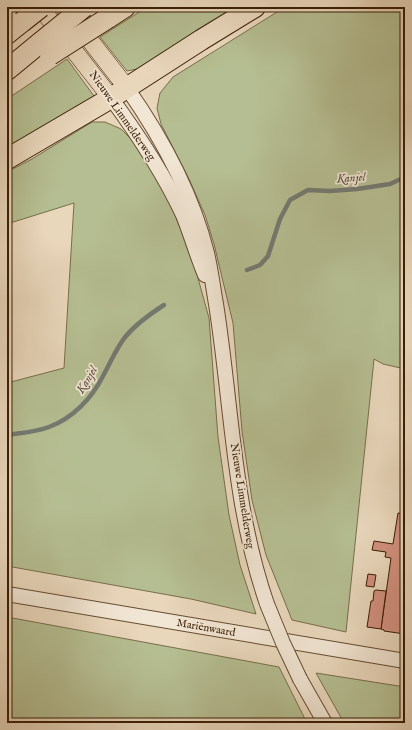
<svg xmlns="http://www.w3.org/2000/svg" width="412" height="730" viewBox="0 0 412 730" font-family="'IM FELL English',serif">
<rect width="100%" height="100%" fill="#e9d7bc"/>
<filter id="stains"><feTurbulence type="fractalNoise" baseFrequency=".005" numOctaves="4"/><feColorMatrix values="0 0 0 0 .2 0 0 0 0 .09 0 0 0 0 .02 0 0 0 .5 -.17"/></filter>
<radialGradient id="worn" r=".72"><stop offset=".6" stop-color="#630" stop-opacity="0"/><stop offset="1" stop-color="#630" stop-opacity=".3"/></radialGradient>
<g fill="#b5be92" stroke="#786e4b">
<path d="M147,7h93l-90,57 -13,5 -10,2 -27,-34z"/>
<path d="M285,7h120v362l-22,-5 -9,-5 -28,273 -54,-12 -26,-65 -14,-55 -10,-69 -9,-108 -19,-79 -9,-29 -16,-36 -28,-55 -4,-16 3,-15 13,-16z"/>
<path d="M67,59l27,37 -87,52v-49z"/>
<path d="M92,122h13l16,7 15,15 29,48 26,61 18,65 9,119 11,78 11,50 16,49 -65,-15 -184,-33v-183l57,-15 10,-165 -67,21v-52l25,-13z"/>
<path d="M7,617l272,50 28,56h-300z"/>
<path d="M316,673l89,14v36h-61z"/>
</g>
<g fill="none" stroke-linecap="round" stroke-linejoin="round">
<g stroke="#747a71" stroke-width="4.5">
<path d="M247,270l13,-5 8,-9 12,-37 10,-19 18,-10 22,1 27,-2 33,-5 15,-7"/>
<path d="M7,435c14,-2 29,-3 42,-8 24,-9 43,-29 54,-51 8,-14 13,-28 23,-40 10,-12 24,-22 38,-31"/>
</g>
</g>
<g fill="#d2917f" stroke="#3a1e04">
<path d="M398,513l7,1v120l-21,-3v-1l-3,-1 10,-71 -6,-1 1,-5 -14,-2 2,-9 19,3z"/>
<path d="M368,574l8,1 -2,12 -8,-1z"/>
<path d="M376,590l10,1 -5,38 -14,-2 4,-26h2l1,-10z"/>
</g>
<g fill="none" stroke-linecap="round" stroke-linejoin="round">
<g stroke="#664c32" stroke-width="16">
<g id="minor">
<path d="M127,88c35,50 65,105 80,165 4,17 6,34 9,51 16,101 17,202 51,300"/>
<path d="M111,98c28,38 52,74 72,117 8,20 14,41 22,60"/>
<path d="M7,594l398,67"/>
<path d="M300,679l25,44"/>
</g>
</g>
<g stroke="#3a1e04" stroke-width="18">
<g id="major">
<path d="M40,7l71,91"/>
<path d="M64,7l63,81"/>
</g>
</g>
<g stroke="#3a1e04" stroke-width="22">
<g id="highway">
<path d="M7,15l9,-8"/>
<path d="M108,18l17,-11"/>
<path d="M7,34l15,-12"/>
<path d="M7,70l34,-28"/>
<path d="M7,159l104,-61 90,-58 54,-33"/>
</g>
</g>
<use href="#minor" stroke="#f1e5d3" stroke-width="14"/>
<use href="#major" stroke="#e9d7bc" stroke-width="17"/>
<use href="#highway" stroke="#e9d7bc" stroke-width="20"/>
<g stroke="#664c32" stroke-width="16" stroke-linecap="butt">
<path id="minor-bridge" d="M267,604l16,39 17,36"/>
</g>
<g stroke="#3a1e04" stroke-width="22" stroke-linecap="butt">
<g id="highway-bridge">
<path d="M22,22l19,-15"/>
<path d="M41,42l43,-35"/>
<path d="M50,55l58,-37"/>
</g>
</g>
<use href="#minor-bridge" stroke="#f1e5d3" stroke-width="14"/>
<use href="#highway-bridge" stroke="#e9d7bc" stroke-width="20"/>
</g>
<g text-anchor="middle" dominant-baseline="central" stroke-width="3.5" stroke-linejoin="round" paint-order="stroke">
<g font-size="11" fill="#3a1e04" stroke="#f1e5d3">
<text transform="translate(122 116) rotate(55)">Nieuwe Limmelderweg</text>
<text transform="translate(242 496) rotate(81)">Nieuwe Limmelderweg</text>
<text transform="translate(206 628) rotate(10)">Mariënwaard</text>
</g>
<g font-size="12" font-style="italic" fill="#574c3a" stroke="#f1e5d3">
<text transform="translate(351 178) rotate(-4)">Kanjel</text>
<text transform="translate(87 380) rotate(-59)">Kanjel</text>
</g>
</g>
<rect width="412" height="730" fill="none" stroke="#e9d7bc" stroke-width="24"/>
<rect x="8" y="8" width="396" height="714" fill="none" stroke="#3a1e04" stroke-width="2"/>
<rect x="12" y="12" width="388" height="706" fill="none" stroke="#3a1e04"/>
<rect width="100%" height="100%" filter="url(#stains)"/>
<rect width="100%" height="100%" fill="url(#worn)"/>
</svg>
